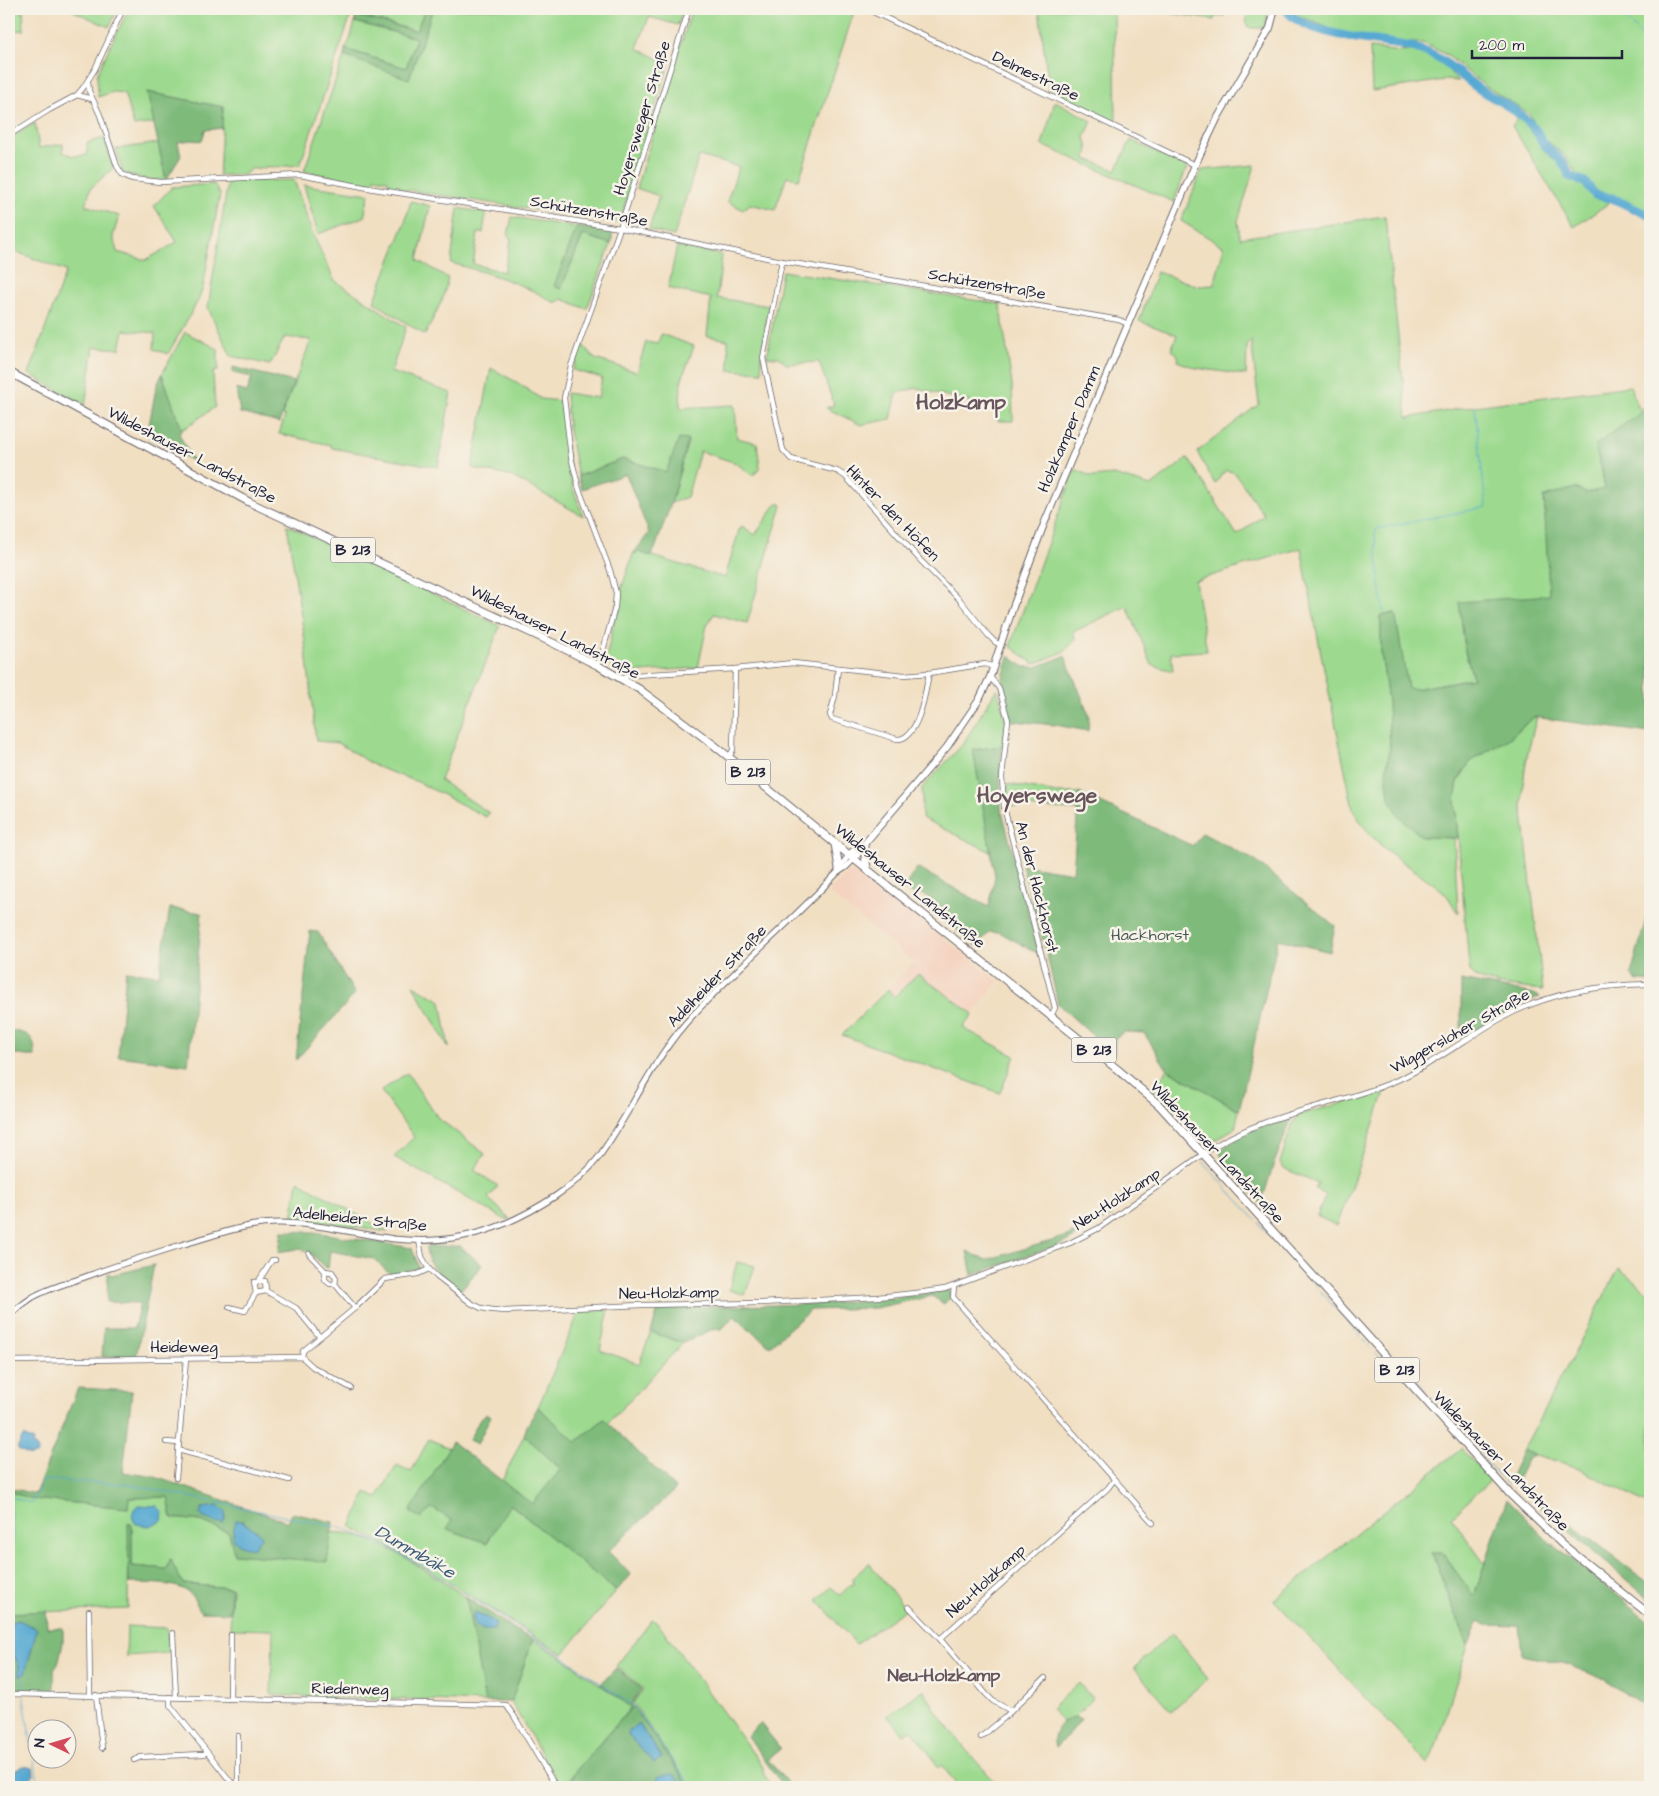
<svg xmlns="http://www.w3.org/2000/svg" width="1659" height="1796" viewBox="0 0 1659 1796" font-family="'Architects Daughter',sans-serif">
<rect width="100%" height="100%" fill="#f7f3e8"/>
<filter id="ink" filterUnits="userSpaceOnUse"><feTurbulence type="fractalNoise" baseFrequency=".02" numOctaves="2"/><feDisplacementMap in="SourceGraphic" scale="10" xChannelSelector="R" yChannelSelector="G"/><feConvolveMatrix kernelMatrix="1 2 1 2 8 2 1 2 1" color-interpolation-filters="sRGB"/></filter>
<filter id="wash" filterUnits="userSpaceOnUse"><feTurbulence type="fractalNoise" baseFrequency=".0096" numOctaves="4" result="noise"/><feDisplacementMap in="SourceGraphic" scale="20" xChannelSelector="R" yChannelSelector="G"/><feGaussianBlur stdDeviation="1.12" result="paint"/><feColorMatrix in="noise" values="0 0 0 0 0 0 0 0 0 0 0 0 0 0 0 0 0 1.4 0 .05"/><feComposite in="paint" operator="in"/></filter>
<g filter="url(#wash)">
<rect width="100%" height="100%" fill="#f1dfc2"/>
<path fill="#f4d3c0" d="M856,870l25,18 117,93 -25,33 -55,-39 -24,22 -6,-8 26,-27 -86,-70 19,-18z"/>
<g fill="#9dda8f" stroke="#607e65">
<path d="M9,9h14l1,21 -15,1z"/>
<path d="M69,9h49l-9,18z"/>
<path d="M129,9h224l-53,156 -49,4 -7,6h-25l4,-68 -76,-15 8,31 -21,3 -10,-33 -11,-1 -15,5 -1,-22 12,-27z"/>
<path d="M357,9h68l-8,22 -62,-16z"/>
<path d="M433,9h250l-5,16 -29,-8 -12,31 32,16 -50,159 -231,-36v-7l-13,-2 -2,6 -69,-13 40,-115 65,22z"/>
<path d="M692,9h163l-56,171 -12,-4 -12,34 -25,-6 -7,6 -16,-9 12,-34 -40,-11 -25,80 -25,-6 10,-34 -23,-8z"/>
<path d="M1039,9h75l2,114 -67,-34z"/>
<path d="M1143,9h83l-2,8 -9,-1 -1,4z"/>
<path d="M1236,9h33l-5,19h-13l-4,-2 -1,-15z"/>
<path d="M1292,9h358v204l-37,-18 -16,-3 -10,-13 -10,-4 -12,-19 -20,-17 -16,-25 -44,-28 -38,-31 -24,-12h-20l-65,-11 -46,-19z"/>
<path d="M355,22l61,16 -10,30 -61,-19 5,-9z"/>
<path d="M1370,48l30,4 17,-2 14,3 28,28 -14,-1 -73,11z"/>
<path d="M1055,101l37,20 -7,16 3,11 -2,11 30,11 15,-30 56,27 -13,35 -132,-57z"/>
<path d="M1519,116c10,11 17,23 26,35 11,13 16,6 21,27l14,5 15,15h9l5,5 -35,24 -62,-101z"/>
<path d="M35,123l4,25 24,-4v8l10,4 14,-1v-12l17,-5 9,30 -22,20 -6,17 34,11 -6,20 4,16 29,8 31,-18 -23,-36 18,-19 42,-3 6,10 -17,93 -4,12 -31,55 -14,-5 1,-16 -31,-3 -4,19 -26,-2 -9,58 -56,-31 37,-103 -57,-22v-110z"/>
<path d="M158,143l8,37h-18l-25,-7 -7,-24z"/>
<path d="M1255,165l-17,56 2,17 145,-22 22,202 68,-12 155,-20 11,27 -46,33 6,20 4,23 -19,4 -42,4 6,98 -85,56 8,27 -58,11 -8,-1 -12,-75 -14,3v36l7,49 2,47 -4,25 36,64 32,1 4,75c-4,-6 -7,-12 -11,-17 -7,-9 -18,-15 -27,-22 -27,-18 -52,-35 -67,-65l-32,-155 -20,-106 -106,33 12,70 -36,2 2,18 -21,-6 -25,-59 -54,26 3,8 -13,12 -29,12 -24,-18 65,-177 17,8 22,-2 37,11 37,-28 49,77 27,-20 -29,-42 -9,-3 -11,14 -18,-32 62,-48 -8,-64 -4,5 -1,30 -50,-7 -19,-7 1,-6 -7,-5 6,-15 -38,-14 18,-49 41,14 16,-1 10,-38 -43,-26 21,-51z"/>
<path d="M294,180l18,52 22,48 72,47 -15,45 60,21 -13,74 -106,-19 -1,-3 -52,-11 6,-18 -3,-1 29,-75 -26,-3 -15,28 -39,-9 -23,-48 20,-127z"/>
<path d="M304,185l65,9 -5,23 -46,17z"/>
<path d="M411,201l19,5 -12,54 30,18 -5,20 -18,37 -51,-33 30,-77z"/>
<path d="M458,208l28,5 -3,20h-5l-5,31 31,8 7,-33 -3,-4 4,-18 65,10 -22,59 6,3 22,-54 28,9 -24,65 -25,-10 -7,4c-32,-20 -67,-30 -104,-40z"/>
<path d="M677,246l45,9 -5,43 52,8 -8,52 1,14 -33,-2 -1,-30 -21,-4 4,-38 -43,-10z"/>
<path d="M782,271l218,33 12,81 1,36h-15l-6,-13 -75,-20 -20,5 -6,26 -30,6 -35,-17 8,-3 -15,-43 -33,2 -7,-7h-12z"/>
<path d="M185,332l33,17v22l-5,1 2,35 -33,23 -20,-56z"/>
<path d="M661,334l33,12 -13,36 -1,26 55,-3 2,33 20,5 3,24 -7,9 -17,-13 -36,-12 -13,46 -16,6 17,-62 -22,31 -43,-13 -45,17 -10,-50 -2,-33 32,5 4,-20 -29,-8 9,-26 13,15 42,13 9,-30 12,2z"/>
<path d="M491,368l27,15 23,16 19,2 13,87 10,28 -70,-39 -41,-9z"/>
<path d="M777,503l5,2 -35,118 -33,-9 -7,11 -9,43 -72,5 -21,-10 16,-73 12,-36 6,-2 86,26 14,-48 3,-4 13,9z"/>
<path d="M287,525l213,101 -60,154 49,33 -3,4 -68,-35 -41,-15 -39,-24 -22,-2 -11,-100z"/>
<path d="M997,688l9,33 -4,25 -29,4 18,102 -69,-34v-30l41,-44z"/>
<path d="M1534,717h3c-9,31 -14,55 -15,87l21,186c-14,-1 -61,-6 -71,-15 -1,-2 -2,-5 -3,-8l-14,-166 3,-19 12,-20 38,-23z"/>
<path d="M1008,784l49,9h22l-3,17 -70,-4z"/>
<path d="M918,974l55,40 -10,14 52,28 -15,37 -158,-58 46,-46 6,8z"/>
<path d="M413,985l28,16 8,47z"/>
<path d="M1167,1069l72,41 -4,18 -25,15 -5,-2 -52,-52z"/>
<path d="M407,1073l31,45 47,36 -11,16 24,16 -10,12 22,21 -4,1 -112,-63 20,-20 -33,-46z"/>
<path d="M1385,1092l-48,134 -20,-10 9,-21 -11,-6 3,-6 -35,-15 -3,-6 13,-39 5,-8z"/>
<path d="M298,1181l90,51 -96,-15z"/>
<path d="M737,1262l18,4 -10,29 -16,-5z"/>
<path d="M1619,1268l31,26v212c-25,-13 -50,-28 -76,-39 -16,-7 -34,-9 -51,-17z"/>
<path d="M580,1310h29l-9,40 39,14 12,-32 32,11 -75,80 -4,-4 -28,23 -38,-35z"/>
<path d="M524,1435l37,34 -29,36 -30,-24z"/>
<path d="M429,1439l20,9 -39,64 22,-4 20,12 -4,9 62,-25 106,87 -53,63 -163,-102 -49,-25 15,-35 11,6 20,-33 14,7z"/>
<path d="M1461,1449l30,31 -40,37 34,47 -11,32 -32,-43 -10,1 36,91 -32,101 -8,18 -154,-164z"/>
<path d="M9,1492l24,7 95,9 1,-10 39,-1 4,21 29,3 28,12 98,29 4,-30c9,1 19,1 27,4 38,12 75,39 108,61l19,105 -214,-7 2,-65 -43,-1 2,-41 -49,-4 -13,-24 -3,9 -35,-3v-41l-3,-2 -1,86 -119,4z"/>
<path d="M869,1563l37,46 -50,35 -39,-44 14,-13 9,8 10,-10 4,-1 -1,-6z"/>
<path d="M653,1619l10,11 100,137v6l9,14h-82l-57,-84 10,-14 -27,-23z"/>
<path d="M127,1626l40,2 2,25 -43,3z"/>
<path d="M1172,1633l36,45 -37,33 -37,-43z"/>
<path d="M533,1639l33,21 65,47 -57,66 -10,14h-3l-50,-85z"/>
<path d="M1079,1683l14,16 -18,18 -12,5 -12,-13z"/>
<path d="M923,1690l10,15 -1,1 34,44 32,35 -3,2h-37l-16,-22 -3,3 -27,-39 -8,5 -17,-18z"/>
</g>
<g fill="#7eba7a" stroke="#506e5a" fill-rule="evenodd">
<path d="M425,9h8l-24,70 -65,-23 1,-7 61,19 10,-30 -61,-16v-7l61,16z"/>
<path d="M147,92l76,15 -1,21 -17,2 -3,11 -11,-1 -13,2 3,14 -15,24z"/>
<path d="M577,227l36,4 -2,13 -28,-9 -22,54 -7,-3z"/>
<path d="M233,367l61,15 -15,41 -39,-10 -4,-24 11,3 5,-15 -19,-4z"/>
<path d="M162,374l20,56 -3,4 14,27 -46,-25 9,-48z"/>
<path d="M1650,392v341l-116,-16 -26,22 -38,23 -12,19 -3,20 3,37 -36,-1 -21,-19 -12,-20 -3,-25 4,-25 -2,-47 -7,-49v-36l14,-3 13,75 7,1 58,-11 -8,-27 -6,-49 90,-7 -5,-98 31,-9 11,5 19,-4 -4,-23 -7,-20 46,-33 7,-11 -2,-7z"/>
<path d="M679,439l9,1 -17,63 -16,46 -5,7 -11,-4 -6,2 16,-21 -23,-59 -44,15 -4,-13 45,-17 43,13z"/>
<path d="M1009,656l15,11h12l29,-11 24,59 -1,16 -32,-6 -43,-4 -3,-2 -9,-34z"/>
<path d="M1002,746l-2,34 1,28 38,146 -40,-22h-9l-14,14 -29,-24 3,-8 -26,-20 -10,1 -11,-6 14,-21 72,39 6,-31 -22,-126z"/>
<path d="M1079,793l114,53 9,-13 52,27 81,66 -5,26 -52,-13 -39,171 -72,-41 -23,-36 -20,-1 -9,6 -1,17 -56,-51 -8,-36 -28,-103 51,8z"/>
<path d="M1650,905v76h-13l-6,-7z"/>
<path d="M170,908l32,5 -14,152 -70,-9 8,-85 33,4z"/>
<path d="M310,931l8,1 37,62 -59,66z"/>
<path d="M1461,980l73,14 6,3 -17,6 -62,36z"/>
<path d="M9,1030c19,4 26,4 26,26h-9l-17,-3z"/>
<path d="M1292,1117l-20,52 -11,35 -39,-45 -2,-8c20,-19 46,-27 72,-34z"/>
<path d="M1110,1214l1,2 -47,27 -92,32 -5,-24 19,9 79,-23z"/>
<path d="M282,1231l32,1 98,16 7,20 -29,6 -16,-15 -44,-8 -2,17 -4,-1c-18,-20 -19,-20 -45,-15z"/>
<path d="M460,1246l22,19 -22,26c-16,-13 -33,-21 -34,-44z"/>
<path d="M154,1265l-18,92h-34l2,-29h30l6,-25 -33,-1 1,-29 4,2z"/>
<path d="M949,1290l2,7 -7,7 -12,-8 -57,12 -65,2 -40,36 -36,-30 -13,14 -6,-2 -32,15 -32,-11 8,-25c96,-2 195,0 290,-17z"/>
<path d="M78,1388l54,3 -9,81 32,5 133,45 4,-9 41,9 -6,40 -93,-8 -5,-21 -28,-12 -29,-3 -4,-21 -39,1 -1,10 -95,-9 -24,-7v-4l26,6zM242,1520l9,8 8,4 -16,14 -9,-5z"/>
<path d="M538,1407l38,35 28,-23 72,70 -68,62 23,24 -15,16 -106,-87 -23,39 -40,-14 5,-9 -20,-12 -11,10 -11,-6 42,-70 80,62 29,-35 -37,-34 3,-9z"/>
<path d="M486,1414l5,2 -14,28 -8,-4 11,-21z"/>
<path d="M1523,1450l11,5 -7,5 -11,21 62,49 72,54v16l-141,-120z"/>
<path d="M1507,1499l40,41 103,82v86l-23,-13 -21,-15 -43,-17 -41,-8 -3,-29 -33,-1 -7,-4 -11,24 -36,-92h10l32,43z"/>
<path d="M128,1522l4,3v41l35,3 3,-10 13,25 48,4 -1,25 -29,-1c-3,-6 -6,-12 -10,-17 -11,-14 -46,-11 -62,-12z"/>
<path d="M466,1597l56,37 11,5 -22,63h-26z"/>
<path d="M46,1611l1,17h16v15l-5,21 -4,6v20l-45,-1v-47l10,25v8l6,-1 -16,-42v-19z"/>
<path d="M616,1668l25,21 -10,15 59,83h-9l-26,-5 -2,5h-67l-5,-7 -10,7h-3l6,-14 57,-65 -30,-24zM639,1724l16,25 6,6 -7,7 -26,-27z"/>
<path d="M1075,1717l6,2 -13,17 -13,11c-3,-7 1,-19 7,-24 3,-3 9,-4 13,-6z"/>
<path d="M760,1723l21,26 -13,11 23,27h-7l-37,-51z"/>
</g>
<g fill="#57a9d2" stroke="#3c6686">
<path d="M23,1436l11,5 -2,4 4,2 2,4 -2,4 -6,1 -12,-6v-3z"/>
<path d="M138,1505l19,1 6,6 -1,9 -13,5 -13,-2c-5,-5 -5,-14 2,-19z"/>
<path d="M218,1506l7,5v8l-2,4 -8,-1 -13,-5 -2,-4 2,-5z"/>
<path d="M236,1520c5,0 22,11 26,16l-9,12 -10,-2 -9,-5 -1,-7z"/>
<path d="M475,1613l17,7 4,4 -2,6h-10l-9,-4 -2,-10z"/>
<path d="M19,1620l18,9 -12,45 -6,1v-8l-10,-25 2,-20z"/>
<path d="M639,1724c7,11 16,22 23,34l-8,5 -26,-28 1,-4 7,-6z"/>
<path d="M23,1766l10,2 1,7 -11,12h-12l-2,-2v-11z"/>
<path d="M672,1774c6,2 9,7 9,13h-28l6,-11z"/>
</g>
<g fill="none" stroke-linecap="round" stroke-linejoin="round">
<g stroke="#57a9d2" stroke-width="1">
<path d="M1618,9l32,37"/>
<path d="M1383,612l-8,-77 1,-6 110,-22 -11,-100"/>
<path d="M1203,1162l53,58"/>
<path d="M1259,1223l19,22"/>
<path d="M1282,1248l36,40"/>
<path d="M1321,1292l49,55"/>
<path d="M1376,1353l16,18"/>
<path d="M1406,1368l19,22"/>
<path d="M1432,1397l25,25"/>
<path d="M1470,1444l38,41"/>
<path d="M9,1497l23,6 10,-22 2,-1 83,4 214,44 42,16 40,22 141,91 69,49 59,81"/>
<path d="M10,1498l3,42 -3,74"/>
<path d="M22,1675l2,17"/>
<path d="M24,1697l3,22 12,68"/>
</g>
<path stroke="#57a9d2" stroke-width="9" d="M1286,9c16,28 99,31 129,39 24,7 41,23 60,38 14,11 32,17 45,29 5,4 10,8 14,13 4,5 6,11 10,16 10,11 21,16 25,32l16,6 10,13 17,3 38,18"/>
</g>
</g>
<g filter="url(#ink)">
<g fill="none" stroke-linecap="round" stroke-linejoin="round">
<g stroke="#6a646a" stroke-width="6">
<g id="minor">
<path d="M867,9l328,156"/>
<path d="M88,82l1,9 11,24 17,51 5,8 10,5 29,3 139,-7 74,14 246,39 162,33 337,59 9,4"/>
<path d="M77,95l15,4"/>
<path d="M9,135l40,-25 28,-15 6,-7 12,-19 28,-60"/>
<path d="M782,261l-19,97 20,92 8,9 46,12 8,5 76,85 39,39 28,35 7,7 6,3"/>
<path d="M597,665l4,-7 14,-51 1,-14 -6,-23 -31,-81 -8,-32 -7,-59 7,-32 49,-138 69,-219"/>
<path d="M838,668l-3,28 -5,19 2,4 65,20c22,1 29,-50 32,-66"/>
<path d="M990,677l9,11 9,32 -6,57 2,30 50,197 1,4 -4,8"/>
<path d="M623,680l3,-4 8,-1 101,-6 58,-6 111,12 25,-2 56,-9 9,3"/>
<path d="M729,757l4,-7 2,-81"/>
<path d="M419,1240l3,17 7,12 8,8 34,26 10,5 12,2 11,1 138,-6 119,-2 117,-6 46,-5 21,-3 125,-46 29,-15 114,-81c55,-34 117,-40 175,-63 40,-16 75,-44 112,-65 47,-26 97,-34 150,-35"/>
<path d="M309,1254l16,17 7,1 4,6 -1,6"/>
<path d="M325,1271v9l5,4h5l20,24"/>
<path d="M258,1282l14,-22h3"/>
<path d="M954,1286l-1,11 200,226"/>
<path d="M266,1291l-1,-10 -11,1 2,11 10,-2 30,17 23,28"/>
<path d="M229,1307l16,4 11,-18"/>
<path d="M302,1357l1,-6 52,-43 30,-29 33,-5 11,-5"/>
<path d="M9,1361l293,-4 11,10 38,21"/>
<path d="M166,1442l13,1"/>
<path d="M178,1450l111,30"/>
<path d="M176,1478l10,-119"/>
<path d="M909,1607l31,32 46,55 7,7 18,10"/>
<path d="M89,1611l1,84"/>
<path d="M173,1633l3,64"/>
<path d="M940,1639l168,-151 6,-8"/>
<path d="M9,1694l497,11 8,11 42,71"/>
<path d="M96,1695l6,53"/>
<path d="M170,1697v8l65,82"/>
<path d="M230,1699l1,-64"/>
<path d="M238,1736v51"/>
<path d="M981,1737l23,-19 41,-40"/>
<path d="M134,1760l7,-3 63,-3 3,-2"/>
</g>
</g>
<g stroke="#6a646a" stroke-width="7">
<g id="tertiary">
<path d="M838,870l11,-15"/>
<path d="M9,1315c8,-6 16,-13 24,-18 16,-9 35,-14 52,-20 32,-12 64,-22 96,-32 32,-9 65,-22 98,-22 39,0 77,11 115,16 37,4 76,-1 110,-15 32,-14 73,-38 94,-66 34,-46 55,-101 95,-143 46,-49 98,-93 144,-142l9,-6 8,-8"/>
</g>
</g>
<g stroke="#6a646a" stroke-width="8">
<g id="secondary">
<path d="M849,855l5,-5 11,-7 82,-96 32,-47 11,-23 23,-70 31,-83 151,-359 22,-46 53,-91 5,-19"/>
<path d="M854,859l11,-15"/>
</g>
</g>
<g stroke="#6a646a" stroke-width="9">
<g id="primary">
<path d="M9,372l242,131 302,140 44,22 42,24 75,56 135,110 268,214 42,36 351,389 52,50 88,71"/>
<path d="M835,844l4,24"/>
<path d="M864,847l3,22"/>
</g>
</g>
<use href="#minor" stroke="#fff" stroke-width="4.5"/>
<use href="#tertiary" stroke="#fff" stroke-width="5"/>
<use href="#secondary" stroke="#fff" stroke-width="6"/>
<use href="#primary" stroke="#fff" stroke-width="7"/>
</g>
</g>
<g text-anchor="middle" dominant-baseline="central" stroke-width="5" stroke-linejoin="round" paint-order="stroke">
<g fill="#f7f3e8" stroke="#62616f" stroke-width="1">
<rect x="330.5" y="537.5" width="45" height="25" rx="4"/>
<rect x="725.5" y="759.5" width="45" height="25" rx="4"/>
<rect x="1071.5" y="1037.5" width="45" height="25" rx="4"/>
<rect x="1374.5" y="1357.5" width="45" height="25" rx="4"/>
</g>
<g font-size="15" font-weight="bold" fill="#22223b">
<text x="353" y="550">B 213</text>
<text x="748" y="772">B 213</text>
<text x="1094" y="1050">B 213</text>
<text x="1397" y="1370">B 213</text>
</g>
<g font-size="16" fill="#22223b" stroke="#f7f3e8">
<text transform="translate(1036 76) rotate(26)">Delmestraße</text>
<text transform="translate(642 118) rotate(-73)">Hoyersweger Straße</text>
<text transform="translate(589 211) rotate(10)">Schützenstraße</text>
<text transform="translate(987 284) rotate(10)">Schützenstraße</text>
<text transform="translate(1069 429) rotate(-67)">Holzkamper Damm</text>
<text transform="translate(192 455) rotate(28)">Wildeshauser Landstraße</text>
<text transform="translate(893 513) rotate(46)">Hinter den Höfen</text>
<text transform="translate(555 632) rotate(27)">Wildeshauser Landstraße</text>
<text transform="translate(910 886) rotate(39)">Wildeshauser Landstraße</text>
<text transform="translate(1037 887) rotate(76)">An der Hackhorst</text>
<text transform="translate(717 976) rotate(-46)">Adelheider Straße</text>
<text transform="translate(1460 1031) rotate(-29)">Wiggersloher Straße</text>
<text transform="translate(1217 1152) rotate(47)">Wildeshauser Landstraße</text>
<text transform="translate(1117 1199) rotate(-33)">Neu-Holzkamp</text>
<text transform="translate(360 1219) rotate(6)">Adelheider Straße</text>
<text transform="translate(669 1293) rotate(-1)">Neu-Holzkamp</text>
<text x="184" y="1347">Heideweg</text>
<text transform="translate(1501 1461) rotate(46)">Wildeshauser Landstraße</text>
<text transform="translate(986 1581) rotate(-42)">Neu-Holzkamp</text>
<text transform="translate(350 1689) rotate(1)">Riedenweg</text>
</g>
<g font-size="16" fill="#475954" stroke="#f7f3e8">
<text x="1150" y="935">Hackhorst</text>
</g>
<g font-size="18" font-style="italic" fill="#375877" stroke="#f7f3e8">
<text transform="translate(415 1552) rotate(30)">Dummbäke</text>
</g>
<g font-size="18" font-weight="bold" fill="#67545c" stroke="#f7f3e8">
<text x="944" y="1675">Neu-Holzkamp</text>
</g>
<g font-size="21" font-weight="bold" fill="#67545c" stroke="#f7f3e8">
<text x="961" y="402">Holzkamp</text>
<text x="1037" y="795">Hoyerswege</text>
</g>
</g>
<rect width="1659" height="1796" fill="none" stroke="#f7f3e8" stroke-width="30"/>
<g transform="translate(52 1744) rotate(275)"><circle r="24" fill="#f7f3e8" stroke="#a29fa3"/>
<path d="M0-4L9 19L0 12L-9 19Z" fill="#d1495b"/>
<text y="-8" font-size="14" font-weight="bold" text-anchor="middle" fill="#22223b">N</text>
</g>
<path d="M1472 50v8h150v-8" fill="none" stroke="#22223b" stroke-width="2.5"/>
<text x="1479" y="50" font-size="15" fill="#22223b" stroke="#f7f3e8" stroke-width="4" paint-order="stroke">200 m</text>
</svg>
